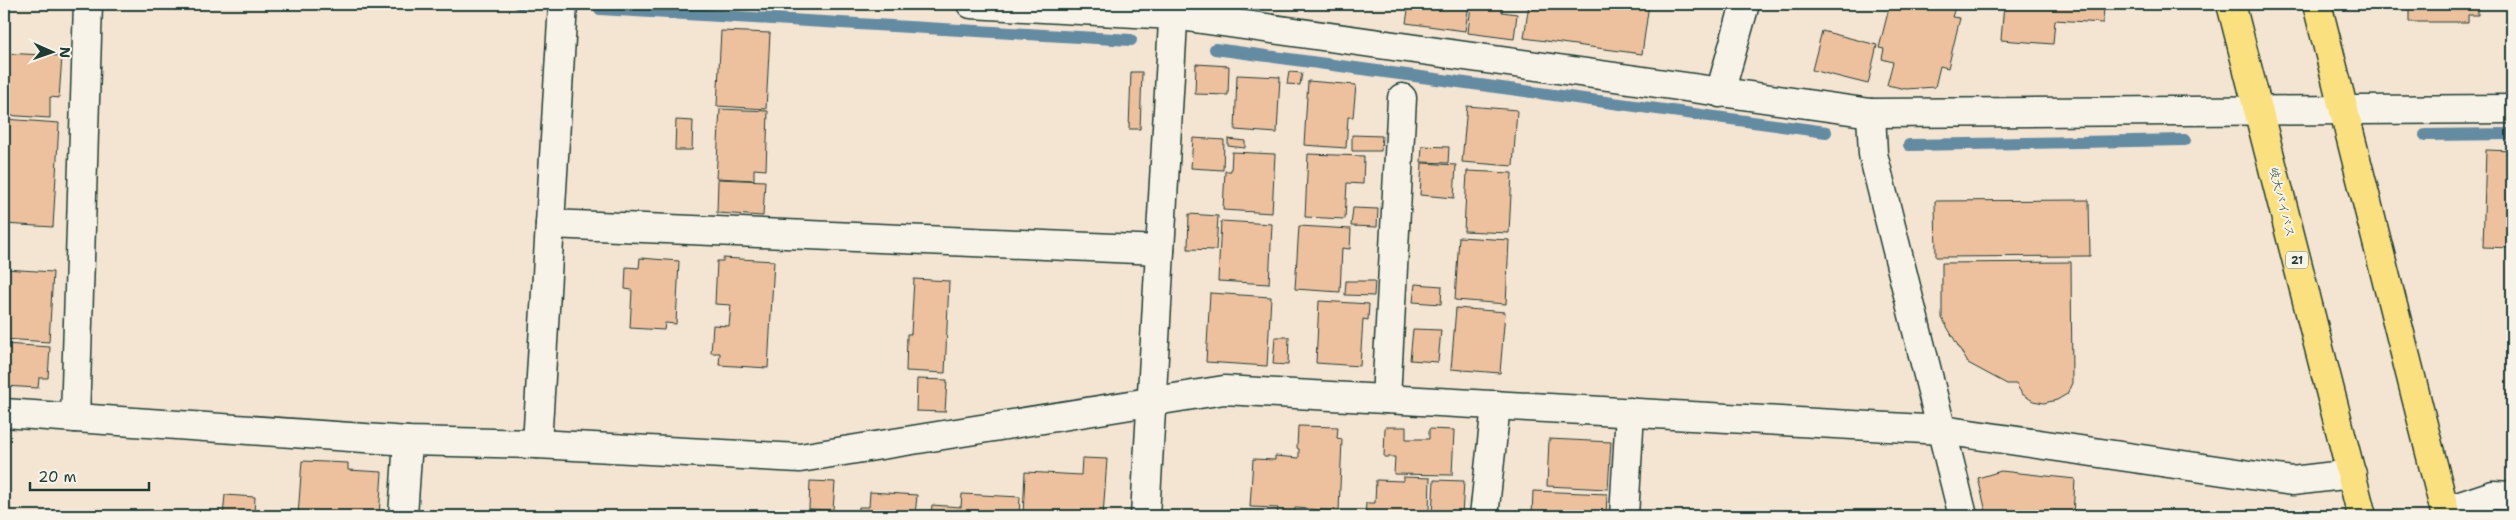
<svg xmlns="http://www.w3.org/2000/svg" width="2516" height="520" viewBox="0 0 2516 520" font-family="'Shantell Sans','Klee One',sans-serif">
<rect width="100%" height="100%" fill="#f4e4d2"/>
<filter id="ink" filterUnits="userSpaceOnUse"><feTurbulence type="fractalNoise" baseFrequency=".02" numOctaves="2"/><feDisplacementMap in="SourceGraphic" scale="10" xChannelSelector="R" yChannelSelector="G"/><feConvolveMatrix kernelMatrix="1 2 1 2 8 2 1 2 1" color-interpolation-filters="sRGB"/></filter>
<g filter="url(#ink)">
<g fill="none" stroke-linecap="round" stroke-linejoin="round">
<g stroke="#638ba2" stroke-width="12">
<path d="M519,4h3"/>
<path d="M600,9l531,31"/>
<path d="M1215,49l611,83"/>
<path d="M2425,135l87,-1"/>
<path d="M1909,145l276,-5"/>
</g>
</g>
<g fill="#eec19e" stroke="#1f3d34">
<path d="M1409,4h60l-4,27 -59,-8z"/>
<path d="M1471,4h32l-1,8 15,2 -3,25 -46,-6z"/>
<path d="M1529,4h120l-7,50 -118,-16z"/>
<path d="M1890,4h66l-4,13 8,1 -12,50 -8,-2 -5,21 -29,2 -19,-4 6,-23 -11,-3 2,-10 -5,-1z"/>
<path d="M2004,4h100l-1,19 -48,-3 -2,24 -52,-4z"/>
<path d="M2409,4h69v11h-10v7h-59z"/>
<path d="M721,31l49,2 -4,76 -49,-3z"/>
<path d="M1822,31l55,14 -9,39 -56,-14z"/>
<path d="M4,53l58,3 -3,42 -9,-1v21l-46,-3z"/>
<path d="M1196,64l33,2 -1,29 -33,-1z"/>
<path d="M1131,72h11l-2,57h-11z"/>
<path d="M1289,72l13,1 -2,12 -13,-1z"/>
<path d="M1237,75l43,2 -3,56 -42,-3z"/>
<path d="M1308,81l48,4 -3,32h-5l-2,31 -42,-3z"/>
<path d="M1467,106l50,4 -4,56 -51,-4z"/>
<path d="M720,109l48,2 -2,59 -12,-1v11l-38,-2z"/>
<path d="M4,119l55,4 -6,104 -49,-3z"/>
<path d="M676,120l17,1 -1,29h-17z"/>
<path d="M1352,135l30,1 -1,15h-29z"/>
<path d="M1193,138l31,2 -1,30 -32,-2z"/>
<path d="M1228,139l17,2v7l-17,-2z"/>
<path d="M1422,146l27,1 -1,16 -27,-1z"/>
<path d="M2486,150l26,1v97l-29,-1z"/>
<path d="M1232,152l43,2 -3,59 -49,-3 2,-39h6z"/>
<path d="M1308,154l56,2 -1,28 -16,-1 -2,36 -40,-2z"/>
<path d="M1422,163l34,2 -2,33 -34,-3z"/>
<path d="M1467,171l45,2 -3,60 -45,-2z"/>
<path d="M718,179l47,2 -2,35 -46,-3z"/>
<path d="M2089,200l1,56 -154,1 -1,-56z"/>
<path d="M1353,208l25,1 -1,18 -26,-1z"/>
<path d="M1189,214l29,2 -2,34 -28,-1z"/>
<path d="M1221,221l51,3 -3,60 -51,-3z"/>
<path d="M1299,226l52,3 -1,20 -8,-1 -2,44 -45,-3z"/>
<path d="M1459,237l50,3 -3,64 -51,-4z"/>
<path d="M640,258l39,3 -3,63 -11,-1 -1,7 -34,-2 2,-38 -7,-1 1,-22 13,1z"/>
<path d="M723,258l51,3 -6,107 -49,-3 1,-12h-9l2,-28 16,1 2,-21 -16,-1 2,-43h6z"/>
<path d="M2071,262l1,121 -5,11 -10,6 -13,3 -11,-2 -11,-7 -6,-10h-9l-39,-21 -26,-45v-55z"/>
<path d="M4,269l49,3 -4,70 -45,-3z"/>
<path d="M914,279l35,2 -4,92 -39,-2 1,-37h4z"/>
<path d="M1346,281h29l-1,15 -29,-1z"/>
<path d="M1415,284l27,2 -1,18 -28,-2z"/>
<path d="M1210,293l61,4 -4,69 -61,-4z"/>
<path d="M1319,301l50,3 -1,16 -5,-1 -3,47 -44,-3z"/>
<path d="M1456,308l49,4 -5,61 -49,-4z"/>
<path d="M1413,329l28,1 -3,32 -28,-2z"/>
<path d="M1275,337h14l-1,28 -15,-1z"/>
<path d="M4,344l46,3 -2,31h-9l-1,10 -34,-2z"/>
<path d="M917,379l30,1 -2,32 -29,-1z"/>
<path d="M1298,426l40,1 -1,11 5,1 -3,72 -44,-3 -1,8h-4l-13,-1 1,-7 -28,-1 3,-48 22,1v-4l24,2v-9l-2,-1z"/>
<path d="M1385,427h21v12h23v-10l25,1 -2,45 -58,-1 1,-17h-11z"/>
<path d="M1549,439l62,3 -3,47 -61,-3z"/>
<path d="M4,455h2l-2,43z"/>
<path d="M1082,458l25,1 -4,57h-80l2,-44 56,3z"/>
<path d="M302,461l46,2v7l34,2 -3,44h-81z"/>
<path d="M2001,471l74,8 -2,37h-86l-9,-38z"/>
<path d="M1403,477l27,1 -1,34h-9v4h-55l1,-13h9l1,-23 27,1z"/>
<path d="M1434,480l30,1 -2,35 -30,-1z"/>
<path d="M810,481l25,1 -2,28 -24,-1z"/>
<path d="M1533,491l74,3 -1,22h-74z"/>
<path d="M870,492l47,3 -2,21h-57l1,-9h10z"/>
<path d="M962,494l58,3 -1,19h-88l1,-11 29,2z"/>
<path d="M225,495l30,2 -1,19h-31z"/>
<path d="M656,514l47,2h-47z"/>
</g>
<g fill="none" stroke-linecap="round" stroke-linejoin="round">
<g stroke="#1f3d34" stroke-width="31">
<g id="street">
<path d="M971,4l202,11 698,98 641,-4"/>
<path d="M1720,93l25,-89"/>
<path d="M1871,113l2,41 90,362"/>
<path d="M550,224l610,26"/>
<path d="M1386,399l16,-301"/>
<path d="M4,413l404,28 129,3 263,14 424,-68 718,40 350,51 60,-7"/>
<path d="M75,418l13,-414"/>
<path d="M537,444l26,-440"/>
<path d="M403,516l5,-75"/>
<path d="M1145,516l29,-512"/>
<path d="M1484,516l12,-111"/>
<path d="M1624,516l6,-104"/>
</g>
</g>
<g stroke="#1f3d34" stroke-width="31">
<path id="secondary" d="M2445,511l48,-16 19,1"/>
</g>
<g stroke="#1f3d34" stroke-width="31">
<g id="highway">
<path d="M2231,4l131,512"/>
<path d="M2317,4l129,512"/>
</g>
</g>
<use href="#street" stroke="#f7f3e8" stroke-width="28"/>
<use href="#secondary" stroke="#f7f3e8" stroke-width="28"/>
<use href="#highway" stroke="#fbe080" stroke-width="28"/>
</g>
</g>
<g text-anchor="middle" dominant-baseline="central" stroke-width="4" stroke-linejoin="round" paint-order="stroke">
<rect fill="#f7f3e8" stroke="#60746a" stroke-width="1" x="2286" y="251.5" width="22" height="17" rx="4"/>
<g font-size="11" font-weight="bold" fill="#1f3d34">
<text x="2297" y="260">21</text>
</g>
<g font-size="12" fill="#1f3d34" stroke="#f7f3e8">
<text transform="translate(2282 202) rotate(76)">岐大バイパス</text>
</g>
</g>
<rect width="2516" height="520" fill="none" stroke="#f7f3e8" stroke-width="20"/>
<rect x="10" y="10" width="2496" height="500" fill="none" stroke="#1f3d34" stroke-width="2" filter="url(#ink)"/>
<g transform="translate(52 52) rotate(92)" stroke="#f7f3e8" stroke-width="4" paint-order="stroke">
<path d="M0-4L9 19L0 12L-9 19Z" fill="#1f3d34"/>
<text y="-8" font-size="14" font-weight="bold" text-anchor="middle" fill="#1f3d34">N</text>
</g>
<path d="M30 482v8h119v-8" fill="none" stroke="#1f3d34" stroke-width="2.5"/>
<text x="38" y="482" font-size="15" fill="#1f3d34" stroke="#f7f3e8" stroke-width="4" paint-order="stroke">20 m</text>
</svg>
